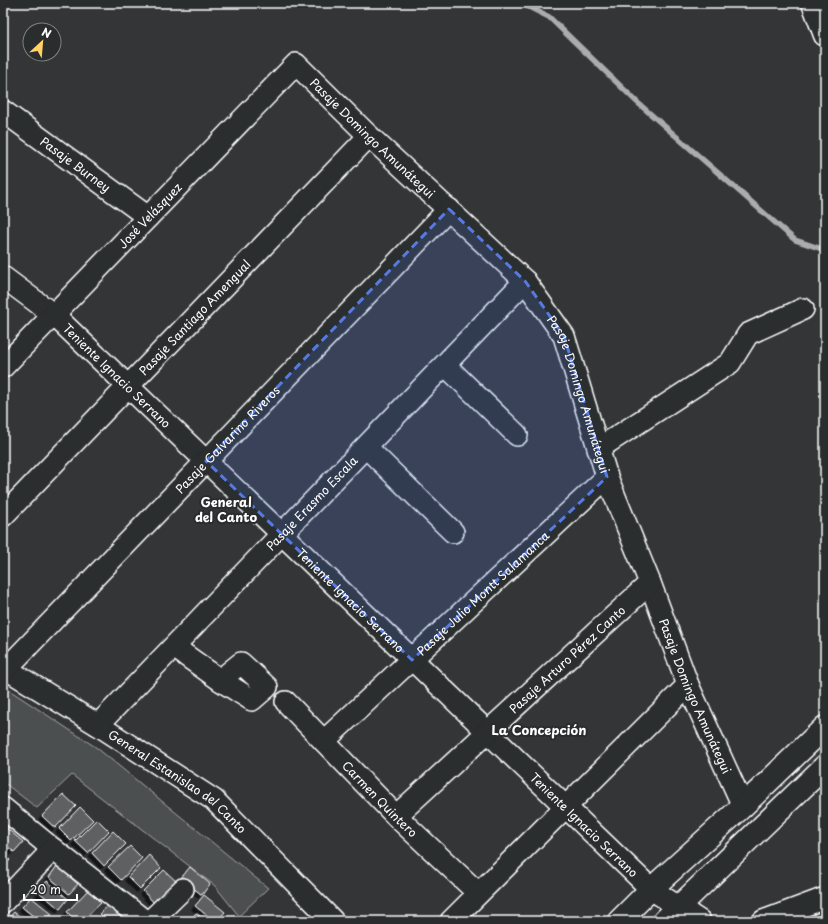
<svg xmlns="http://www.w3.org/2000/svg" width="828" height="924" viewBox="0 0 828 924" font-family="'Playpen Sans',sans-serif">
<defs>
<filter id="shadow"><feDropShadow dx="-3.5" dy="3.5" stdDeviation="0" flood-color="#0009"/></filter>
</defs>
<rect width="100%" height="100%" fill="#333536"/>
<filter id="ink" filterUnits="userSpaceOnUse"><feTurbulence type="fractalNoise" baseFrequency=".025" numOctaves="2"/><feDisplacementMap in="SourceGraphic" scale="8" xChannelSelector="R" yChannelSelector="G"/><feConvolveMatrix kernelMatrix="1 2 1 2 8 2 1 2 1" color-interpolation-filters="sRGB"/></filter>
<g filter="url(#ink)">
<path fill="#4c4f50" stroke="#a6a7a8" d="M3,686l94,62 171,140 -29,28 -24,-30 -143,-111 -35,33 -34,-26z"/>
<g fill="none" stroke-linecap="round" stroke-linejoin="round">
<path stroke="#abacad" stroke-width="5.5" d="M521,3l28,14 89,86 157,137 30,10"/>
</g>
<g fill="#5f6162" stroke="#fff" filter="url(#shadow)">
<path d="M63,794l13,12 -21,22 -13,-12z"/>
<path d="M80,807l13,13 -22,21 -12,-12z"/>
<path d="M97,819l12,12 -21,22 -13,-12z"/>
<path d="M3,825l20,17 -9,10 -11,-9z"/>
<path d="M113,831l13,13 -22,22 -12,-13z"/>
<path d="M130,846l12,12 -21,22 -13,-13z"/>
<path d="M3,854l7,6 -7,8z"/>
<path d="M149,855l12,13 -21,21 -12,-12z"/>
<path d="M57,866l21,18 -9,10 -20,-17z"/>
<path d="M190,867l20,17 -8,11 -21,-17z"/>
<path d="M164,870l13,12 -22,22 -12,-13z"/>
<path d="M47,881l21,18 -8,10 -21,-17z"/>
<path d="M88,890l13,13 -19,18h-6l-9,-9z"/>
<path d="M204,895l21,17 -8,9h-3l-19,-15z"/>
<path d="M31,897l21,17 -6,7h-7l-17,-14z"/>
<path d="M109,904l20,17h-21l-8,-7z"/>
<path d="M14,912l11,9h-19z"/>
<path d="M196,913l10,8h-17z"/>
</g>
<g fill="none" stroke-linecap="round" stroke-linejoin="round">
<g stroke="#fff" stroke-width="24">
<g id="minor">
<path id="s1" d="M3,111l145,106"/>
<path id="s2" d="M3,277l51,38 597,574 49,32"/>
<path d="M445,365l72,70"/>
<path id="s3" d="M3,367l293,-303 73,72 156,145 39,55 43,141 43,106 38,102 55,121"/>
<path d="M366,447l87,85"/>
<path d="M598,449l132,-86 18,-29 55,-25"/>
<path id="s4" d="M3,516l366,-380"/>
<path d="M174,647l46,33 32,20 15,-13 -26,-24 -21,17"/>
<path id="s5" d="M3,667l95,58 116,75 119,121"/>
<path id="s6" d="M6,669l443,-460"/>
<path id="s7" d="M286,702l110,114 82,77"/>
<path id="s8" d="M98,725l427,-444"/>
<path id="s9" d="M324,741l283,-264"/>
<path d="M3,808l50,41 92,72"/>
<path id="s10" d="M396,816l254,-233"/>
<path d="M3,902l50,-53"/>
<path d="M150,921l33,-32"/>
<path d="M451,921l237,-236"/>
<path d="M763,921l62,-23"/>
</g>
</g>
<g stroke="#fff" stroke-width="25">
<path id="tertiary" d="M813,3l12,32"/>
</g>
<g stroke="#fff" stroke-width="25">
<g id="secondary">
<path d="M619,921l32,-32 92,-83 82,-79"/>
<path d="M664,921l161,-155"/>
</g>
</g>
<use href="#minor" stroke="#2a2d2e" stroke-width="21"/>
<use href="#tertiary" stroke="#2a2d2e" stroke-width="22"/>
<use href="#secondary" stroke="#2a2d2e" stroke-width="22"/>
</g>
</g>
<path fill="#567ae2" fill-opacity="0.2" stroke="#567ae2" stroke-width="3" stroke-dasharray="8 5" stroke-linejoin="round" d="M449,209l76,72 39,55 43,141 -195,183 -206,-199z"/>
<g text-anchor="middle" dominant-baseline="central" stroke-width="4" stroke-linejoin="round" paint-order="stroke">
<g font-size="12" fill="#fff" stroke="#2a2d2e">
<text stroke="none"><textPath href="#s3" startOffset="528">Pasaje Domingo Amunátegui</textPath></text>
<text stroke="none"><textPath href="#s1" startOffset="90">Pasaje Burney</textPath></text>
<text stroke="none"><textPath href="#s3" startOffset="211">José Velásquez</textPath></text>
<text stroke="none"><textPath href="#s4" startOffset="276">Pasaje Santiago Amengual</textPath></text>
<text stroke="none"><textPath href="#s2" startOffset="151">Teniente Ignacio Serrano</textPath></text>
<text stroke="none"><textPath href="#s3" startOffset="864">Pasaje Domingo Amunátegui</textPath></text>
<text stroke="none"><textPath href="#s6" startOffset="319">Pasaje Galvarino Riveros</textPath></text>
<text stroke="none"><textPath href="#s8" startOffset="308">Pasaje Erasmo Escala</textPath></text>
<text stroke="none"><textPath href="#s9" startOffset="217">Pasaje Julio Montt Salamanca</textPath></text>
<text stroke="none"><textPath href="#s2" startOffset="475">Teniente Ignacio Serrano</textPath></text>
<text stroke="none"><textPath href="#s10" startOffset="232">Pasaje Arturo Pérez Canto</textPath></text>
<text stroke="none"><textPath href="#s3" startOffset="1188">Pasaje Domingo Amunátegui</textPath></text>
<text stroke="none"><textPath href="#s5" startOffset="209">General Estanislao del Canto</textPath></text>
<text stroke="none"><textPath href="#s7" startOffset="135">Carmen Quintero</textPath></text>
<text stroke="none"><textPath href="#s2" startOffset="799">Teniente Ignacio Serrano</textPath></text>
</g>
<g font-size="13" font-weight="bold" fill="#fff" stroke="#2a2d2e">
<text x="226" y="501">General<tspan x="226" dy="15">del Canto</tspan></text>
<text x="539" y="729">La Concepción</text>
</g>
</g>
<rect width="828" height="924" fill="none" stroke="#2a2d2e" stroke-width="16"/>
<rect x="8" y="8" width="812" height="908" fill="none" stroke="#fff" stroke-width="1.5" filter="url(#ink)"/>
<g transform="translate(42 42) rotate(26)"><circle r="19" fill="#2a2d2e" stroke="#7f8182"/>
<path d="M0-3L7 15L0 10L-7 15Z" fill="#ffd166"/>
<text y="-6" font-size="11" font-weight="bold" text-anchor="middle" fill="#ffffff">N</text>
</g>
<path d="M24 894v6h53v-6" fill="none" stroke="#ffffff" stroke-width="2"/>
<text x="30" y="894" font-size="12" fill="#ffffff" stroke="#2a2d2e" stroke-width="3" paint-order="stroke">20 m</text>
</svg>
